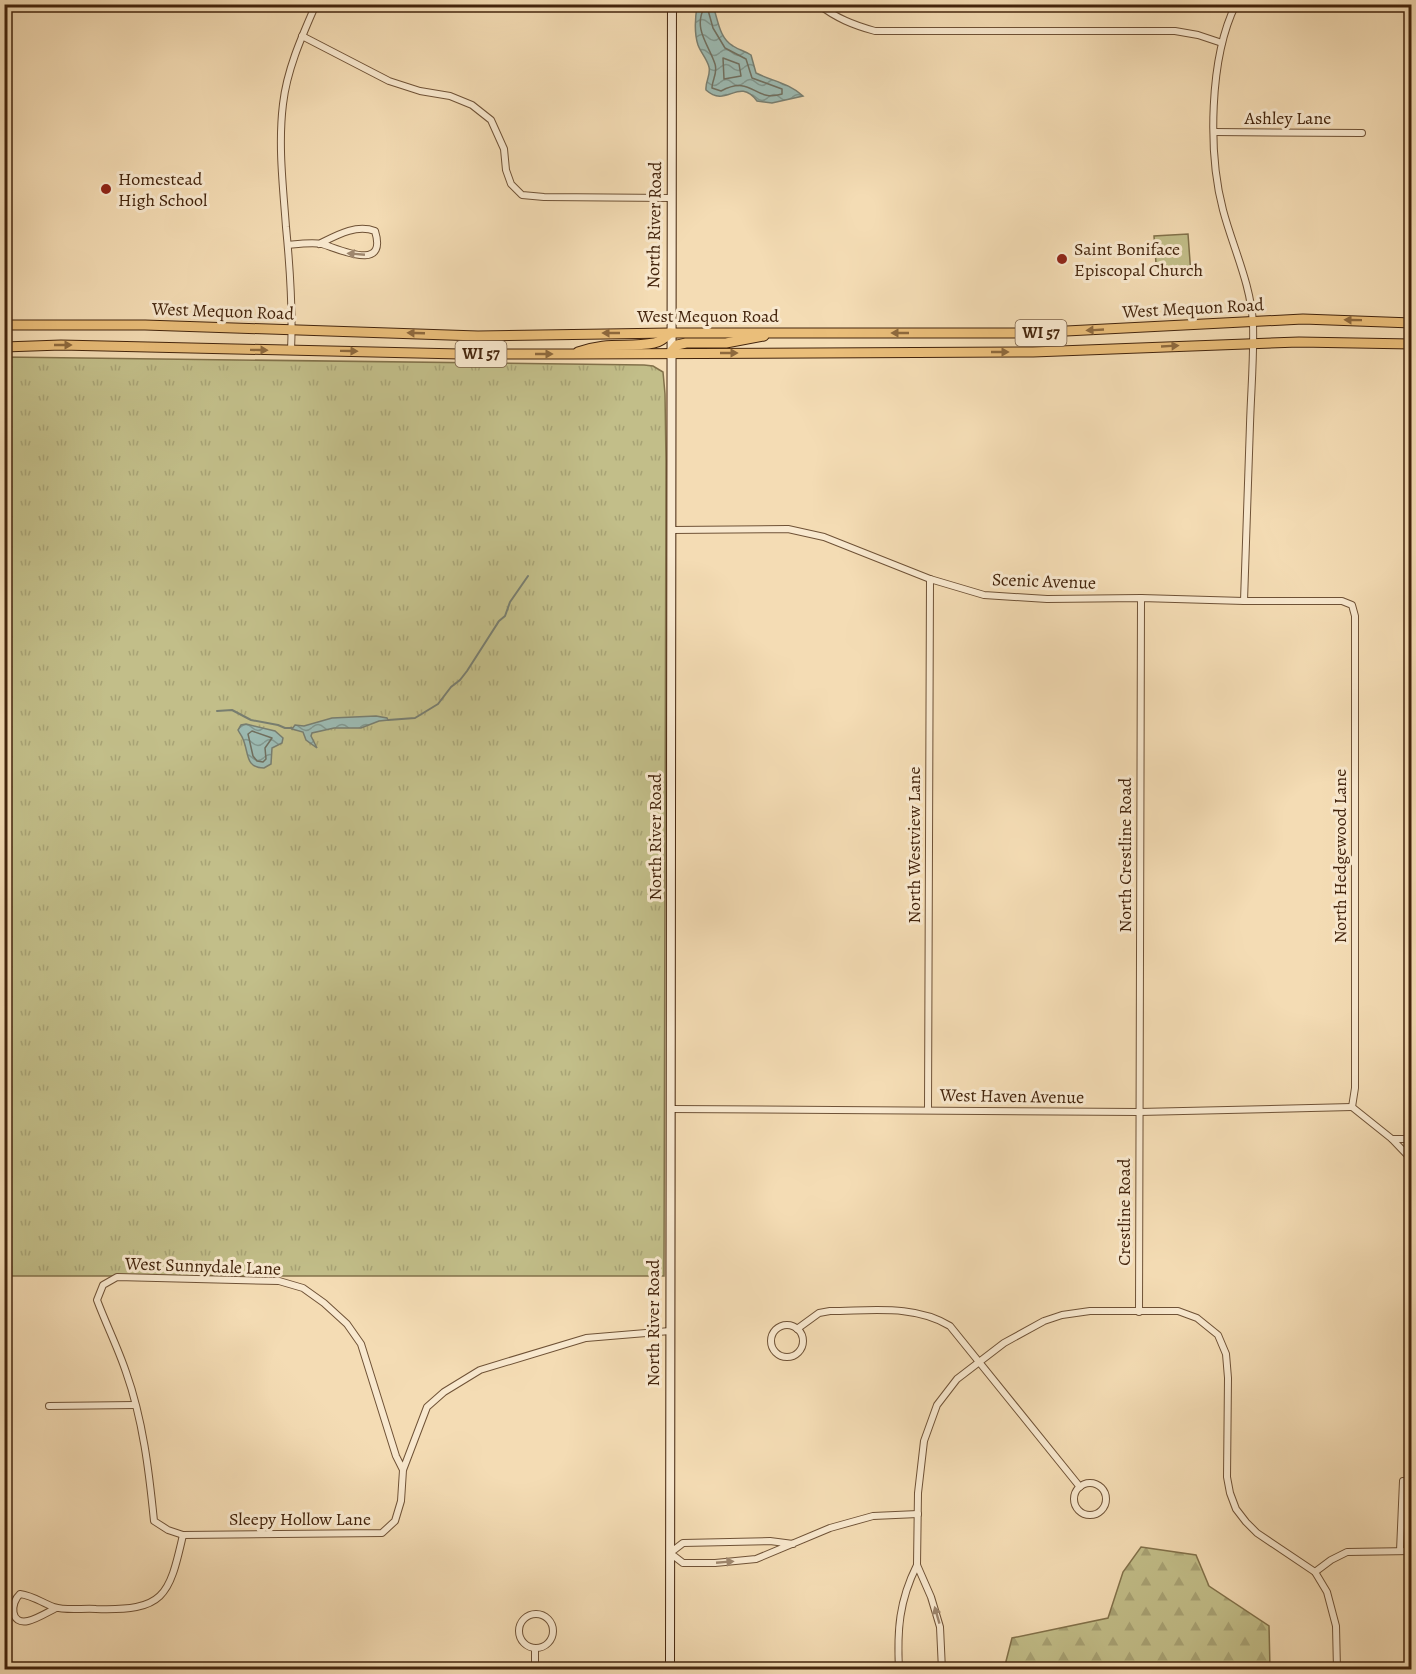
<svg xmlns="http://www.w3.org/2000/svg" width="1416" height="1674" viewBox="0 0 1416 1674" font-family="Alegreya,serif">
<defs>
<pattern id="grass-tufts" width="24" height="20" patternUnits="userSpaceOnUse" patternTransform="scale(1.5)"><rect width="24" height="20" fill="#c2be89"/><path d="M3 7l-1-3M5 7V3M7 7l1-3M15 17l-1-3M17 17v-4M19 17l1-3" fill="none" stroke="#a8a375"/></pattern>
<pattern id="forest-firs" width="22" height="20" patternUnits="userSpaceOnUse" patternTransform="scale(1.5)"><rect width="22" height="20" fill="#c2be89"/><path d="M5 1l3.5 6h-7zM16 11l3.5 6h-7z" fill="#a8a375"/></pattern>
<pattern id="water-waves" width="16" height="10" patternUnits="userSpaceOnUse" patternTransform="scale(1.5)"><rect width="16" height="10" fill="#9cbab2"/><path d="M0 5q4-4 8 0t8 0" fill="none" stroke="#81978f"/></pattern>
</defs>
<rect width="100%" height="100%" fill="#f4dcb4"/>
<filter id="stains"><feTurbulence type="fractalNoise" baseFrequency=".00333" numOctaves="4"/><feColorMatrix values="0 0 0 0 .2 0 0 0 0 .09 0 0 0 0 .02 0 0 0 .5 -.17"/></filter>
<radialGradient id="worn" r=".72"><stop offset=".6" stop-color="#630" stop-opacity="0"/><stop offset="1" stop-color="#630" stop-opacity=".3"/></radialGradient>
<path fill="url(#grass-tufts)" stroke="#82714a" stroke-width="1.5" d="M4,357l640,8 9,1 10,6 2,22 1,67 -2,815h-659z"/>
<path fill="url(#forest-firs)" stroke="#82714a" stroke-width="1.5" d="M1141,1547l55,8 13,31 60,40 1,43h-266l8,-31 96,-20 15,-46z"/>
<path fill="#c2be89" stroke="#82714a" stroke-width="1.5" d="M1188,234l3,41 -34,2 -3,-41z"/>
<g fill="url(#water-waves)" stroke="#787e70" stroke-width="1.5">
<path d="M699,5l14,1c5,13 6,32 20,40 6,4 12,5 18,9l5,18c16,8 33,10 47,23l-31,7 -15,-2c-19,-25 -30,8 -51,-11 -1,-8 5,-15 3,-23 -2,-8 -8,-14 -11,-22 -4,-12 -3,-26 -1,-39z"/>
<path d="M376,716l11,2 1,2 -9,1 -18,7h-27l-22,5 -1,3 6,12 -11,-8 -3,-8 -11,-3 3,-4 9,1 28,-8z"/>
<path d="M246,724l29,7 8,7 -1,5 -10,5 -1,16 -7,4c-19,0 -15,-15 -21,-29 -1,-3 -3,-5 -5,-9l3,-5z"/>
</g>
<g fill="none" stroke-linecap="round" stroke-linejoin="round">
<g stroke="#706f5f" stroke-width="1.5">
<path d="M704,8l4,2 5,18 12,20 21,11 6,19 30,11v5c-28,9 -29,-20 -61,-3l-9,-3c0,-8 6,-15 3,-24 -6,-19 -22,-35 -11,-56z"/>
<path d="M723,58l16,6 2,12 -17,3z"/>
<path d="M252,731l20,7 -7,10 1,11 -3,3 -6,-1 -4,-5 -5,-22z"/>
</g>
<g stroke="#787e70" stroke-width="2">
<path d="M217,711l15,-1 19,10 27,5 7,3h7"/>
<path d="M388,720l27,-2 23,-14 13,-17 9,-7 7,-9 32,-50 6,-5 5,-14 18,-26"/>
</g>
<g stroke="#6f5236" stroke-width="8">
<g id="street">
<path d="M818,4c18,14 35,21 57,27h300l23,4 24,8"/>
<path d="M1236,4c-27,54 -28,149 -13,206 10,38 28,74 30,114 1,33 -2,67 -3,100 -2,59 -4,118 -6,177"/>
<path d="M302,36l87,45 31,10 30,5 22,9 19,15 13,29 2,21 5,14 11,11 22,2 127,1"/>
<path d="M1214,132l148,1"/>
<path d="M288,245c10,-1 24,-3 34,-1 17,5 66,29 53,-13 -19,-7 -38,4 -56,13"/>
<path d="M291,350c2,-41 -1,-82 -5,-123 -3,-41 -8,-82 -3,-123 4,-35 19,-68 33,-100"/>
<path d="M672,530l116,-1 36,8 106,42 54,16 63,4 94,-1 103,3h98l10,4 3,11v472l-3,19"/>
<path d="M1352,1107l40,32"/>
<path d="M670,1109l469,3 213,-5"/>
<path d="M928,1110l2,-531"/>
<path d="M1412,1139h-20l20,21"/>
<path d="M1139,1312l2,-714"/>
<circle cx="787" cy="1341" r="16"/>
<path d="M797,1329l22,-16 11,-2c40,0 85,-7 120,15l130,161"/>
<path d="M49,1406l86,-1"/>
<path d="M403,1470l-7,-14 -35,-112 -14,-20 -23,-21 -21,-15 -24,-7 -162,-4 -14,8 -6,15c9,24 21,48 29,72 17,48 23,99 28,149l14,9 15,5 199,-2 13,-12 6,-20 2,-31 24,-63 17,-15 36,-22 106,-32 84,-7"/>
<circle cx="1090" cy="1499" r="16"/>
<path d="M793,1544l-23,-3 -87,2 -13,10 13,10h32l41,-4 74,-31 43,-12 45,-2"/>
<path d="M1400,1551l3,-70"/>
<path d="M1315,1572l16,-12 16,-8 65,-1"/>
<path d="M56,1608c-8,4 -19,11 -28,13 -18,4 -18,-18 -8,-27 14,2 22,9 34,13 12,4 29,1 42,2 68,2 73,-12 87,-74"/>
<circle cx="536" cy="1631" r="17"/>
<path d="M535,1648v22"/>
<path d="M899,1670c-2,-40 0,-69 18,-105"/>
<path d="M942,1670l-2,-43 -9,-30 -14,-32 1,-72 6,-52 13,-36 20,-26 47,-36 40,-22 18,-6 28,-4h88l19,7 21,17 8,19 2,24 -1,99 3,16 6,16 10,13 11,11 58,39 12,20 9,34 1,44"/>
</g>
</g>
<g stroke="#43240c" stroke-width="10">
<path id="secondary" d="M670,1670c1,-556 0,-1111 2,-1666"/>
</g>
<g stroke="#43240c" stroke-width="11">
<g id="primary">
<path d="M4,325h141l333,11 192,-3h357l276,-14 109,4"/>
<path d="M4,347l57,-2 399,9h111l462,-2 266,-10 113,2"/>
<path d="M578,352c30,-11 49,-4 76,-9 7,-1 12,-6 16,-10"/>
<path d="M670,353l7,-8 9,-2h40l38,-7"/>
</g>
</g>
<use href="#street" stroke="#f8e8ce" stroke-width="6"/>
<use href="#secondary" stroke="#f8e8ce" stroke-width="8"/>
<use href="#primary" stroke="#eabe7a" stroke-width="9"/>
</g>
<defs><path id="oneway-solid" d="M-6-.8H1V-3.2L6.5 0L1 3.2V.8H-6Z" transform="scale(1.5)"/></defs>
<g fill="#9e866d">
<use href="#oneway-solid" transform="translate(356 254) rotate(-175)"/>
<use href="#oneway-solid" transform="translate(725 1562) rotate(-5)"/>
<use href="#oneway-solid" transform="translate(937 1615) rotate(-106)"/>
</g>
<g fill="#8e693d">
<use href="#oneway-solid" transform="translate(1353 320) rotate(-179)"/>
<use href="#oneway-solid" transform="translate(1095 330) rotate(177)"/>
<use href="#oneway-solid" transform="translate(416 333) rotate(-178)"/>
<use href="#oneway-solid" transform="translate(611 333) rotate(180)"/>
<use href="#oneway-solid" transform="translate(900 333) rotate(-180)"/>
<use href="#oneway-solid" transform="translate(63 345)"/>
<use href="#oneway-solid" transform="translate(1170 346) rotate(-3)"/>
<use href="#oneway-solid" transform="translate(259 350) rotate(1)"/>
<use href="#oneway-solid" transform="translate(349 351) rotate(1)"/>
<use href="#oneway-solid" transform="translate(1000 352)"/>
<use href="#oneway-solid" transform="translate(729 353)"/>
<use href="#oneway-solid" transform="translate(544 354)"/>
</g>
<g fill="#8f2418" stroke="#f8e8ce" stroke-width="2">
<circle cx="106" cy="189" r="6"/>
<circle cx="1062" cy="259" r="6"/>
</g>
<g text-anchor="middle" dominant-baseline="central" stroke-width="6" stroke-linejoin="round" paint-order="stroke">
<g fill="#f8e8ce" stroke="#795f46" stroke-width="1.5">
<rect x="1015.5" y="320" width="51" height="26" rx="4.5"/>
<rect x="455.5" y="341" width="51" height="26" rx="4.5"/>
</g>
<g font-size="16" font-weight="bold" fill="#43240c">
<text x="1041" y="333">WI 57</text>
<text x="481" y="354">WI 57</text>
</g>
<g font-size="18" fill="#43240c" stroke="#f8e8ce">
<text x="1288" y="118">Ashley Lane</text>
<text transform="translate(654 225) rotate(-89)">North River Road</text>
<text transform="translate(1193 308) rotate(-3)">West Mequon Road</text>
<text transform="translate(223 311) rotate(2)">West Mequon Road</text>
<text x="708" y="316">West Mequon Road</text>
<text transform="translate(1044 581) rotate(2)">Scenic Avenue</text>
<text transform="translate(655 837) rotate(-90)">North River Road</text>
<text transform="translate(914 845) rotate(-90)">North Westview Lane</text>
<text transform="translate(1125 855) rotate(-90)">North Crestline Road</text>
<text transform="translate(1340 856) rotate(-90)">North Hedgewood Lane</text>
<text transform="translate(1012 1096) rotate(1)">West Haven Avenue</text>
<text transform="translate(1124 1212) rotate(-90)">Crestline Road</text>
<text transform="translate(203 1266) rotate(2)">West Sunnydale Lane</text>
<text transform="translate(653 1323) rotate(-90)">North River Road</text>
<text x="300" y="1519">Sleepy Hollow Lane</text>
</g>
<g font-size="18" fill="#43240c" stroke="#f8e8ce" text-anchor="start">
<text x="118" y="179">Homestead<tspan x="118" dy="21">High School</tspan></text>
<text x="1074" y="249">Saint Boniface<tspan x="1074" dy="21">Episcopal Church</tspan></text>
</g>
</g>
<rect width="1416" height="1674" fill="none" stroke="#f4dcb4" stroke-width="24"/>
<rect x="6" y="6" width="1404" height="1662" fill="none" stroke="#43240c" stroke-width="3"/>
<rect x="12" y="12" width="1392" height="1650" fill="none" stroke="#43240c" stroke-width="1.5"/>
<rect width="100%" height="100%" filter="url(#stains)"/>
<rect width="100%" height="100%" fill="url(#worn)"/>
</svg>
